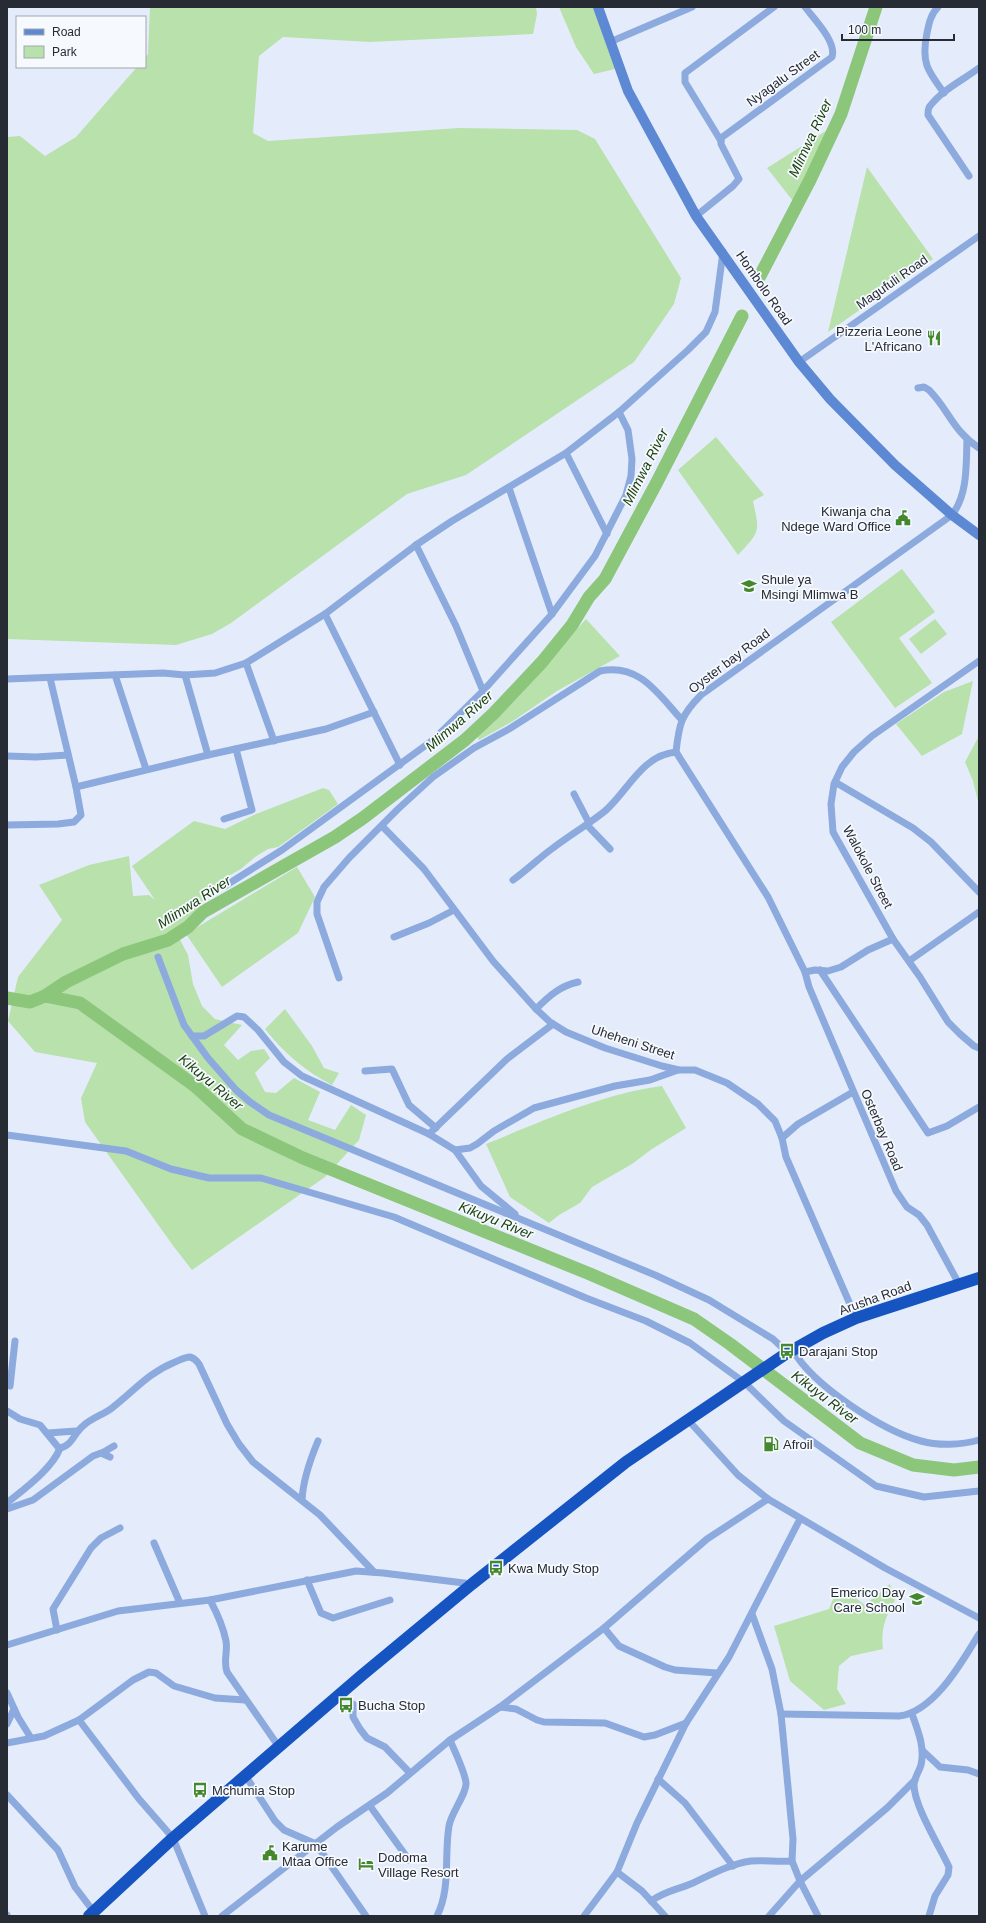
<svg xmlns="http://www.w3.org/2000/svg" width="986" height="1923" viewBox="0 0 986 1923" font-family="Arial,sans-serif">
<rect width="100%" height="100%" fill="#e4ecfb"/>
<g fill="#b8e1ac">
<path d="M150,7h386l1,7 -4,20 -163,8 -87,-5 -24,19 -6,77 15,8 191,-13 118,2 18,9 86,139 -7,26 -40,58 -168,113 -59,19 -176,129 -19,11 -36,11 -169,-6v-502l13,-1 25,20 31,-19 61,-70h8v-9l3,-4z"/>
<path d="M559,7h34l22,62 -21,5 -18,-27z"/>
<path d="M829,129l-36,72 -26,-33z"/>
<path d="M867,167l66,92 -105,73z"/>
<path d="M716,437l48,58 -11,6c7,32 7,30 -15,54l-60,-85z"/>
<path d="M902,569l33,43 -36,26 33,45 -37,25 -64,-86z"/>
<path d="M586,619l34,37 -63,35 -44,30 -34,19 -3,-5 35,-33z"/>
<path d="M935,619l12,15 -26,20 -12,-15z"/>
<path d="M973,681l-11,53 -40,22 -26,-32 48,-32z"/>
<path d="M979,736v69l-6,-24 -8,-19z"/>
<path d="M323,788l6,2 9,14 -50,36 -10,7 -10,2 -13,8 -14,12 -18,10 -16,16 -16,22 -16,13 13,25 5,29 9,22 13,13 27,6 -18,20 14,15 13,-9 13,-2 6,9 -15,15 10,19 11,1 18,-15 26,14 -12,28 27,10 16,-25 15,10 -7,25 -34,37 -133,93 -18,-23 -89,-125 -4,-24 16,-35 -62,-11 -27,-31 10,-44 44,-57 -23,-35 50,-20 40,-9 4,40 16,-1 6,5 -23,-34 62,-45 31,8 31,-15z"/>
<path d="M297,867l18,30 -17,36 -76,54 -36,-53z"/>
<path d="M285,1009l27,37 12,22 15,5 -7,12c-27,-14 -48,-32 -67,-56z"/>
<path d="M662,1086l24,42 -34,21 -20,15 -40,23 -12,16 -21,12 -10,8 -39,-26 -24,-53c57,-23 115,-50 176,-58z"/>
<path d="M890,1584l5,16c-10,19 -14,27 -12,49l-32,7 -12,10 -2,23 9,15 -22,6 -34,-29 -16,-55 55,-17 7,-17 6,-4 23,17z"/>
</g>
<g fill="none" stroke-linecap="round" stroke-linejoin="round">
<g stroke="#8bc67a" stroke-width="13">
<path d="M760,276l50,-96 31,-66 35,-107"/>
<path d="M45,996l21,-14 57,-28 45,-14 20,-13 15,-15 132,-75 28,-19 102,-78 29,-27 48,-51 30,-37 17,-28 16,-18 52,-97 85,-166"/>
<path d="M7,998l23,4 15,-6 35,7 115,83 47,43 61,29 287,116 104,45 36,25 130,99 53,22 41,5 25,-3"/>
</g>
<g stroke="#8caadd" stroke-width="7">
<path d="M938,7c-7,7 -9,16 -11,26 -6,29 0,37 17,60"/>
<path d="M610,42l82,-35"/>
<path d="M721,141l-36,-59v-9l89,-66"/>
<path d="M969,176l-41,-61c0,-4 0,-7 2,-9 12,-16 33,-26 49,-38"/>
<path d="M696,216l37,-30 6,-7 -18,-35v-6l111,-81c5,-15 -18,-38 -27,-50"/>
<path d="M799,362l180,-126"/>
<path d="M918,388l6,-1 5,3c20,20 23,40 50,58"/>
<path d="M566,453l41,81"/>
<path d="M509,488l43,126"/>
<path d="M416,545l40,81 27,65"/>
<path d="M325,614l75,151"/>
<path d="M979,661l-107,75 -18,16 -12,15 -8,17 -3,20 2,28 60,107 27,38 28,45 12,12 14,12 5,2"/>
<path d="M246,663l28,78"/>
<path d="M115,675l31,94"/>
<path d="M185,675l23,80"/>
<path d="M50,678l26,109 132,-32 118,-26 48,-17"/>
<path d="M7,679l156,-6 22,2 30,-2 31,-10 79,-49 91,-69 36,-24 114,-68 53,-41 69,-62 18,-18 9,-20 8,-60"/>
<path d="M7,756l29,1 32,-2"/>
<path d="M835,782l78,46 18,14 48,50"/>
<path d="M574,794l15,29"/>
<path d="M224,819l28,-9 -16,-61"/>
<path d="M7,825l51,-1 16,-2 7,-7 -5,-28"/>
<path d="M587,825l23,24"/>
<path d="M382,826l42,43 69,92 43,48 14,13 16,10 39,16 57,18 17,4h16l32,13 31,21 17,17 7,17 4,19 70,161"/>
<path d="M513,880c14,-10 26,-22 40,-32 17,-13 36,-24 52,-37 23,-20 37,-56 71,-59"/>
<path d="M225,886l57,-36 151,-110 50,-49 69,-77 43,-58 31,-61 5,-19 1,-17 -4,-29 -9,-18"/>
<path d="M394,937l35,-14 25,-13"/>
<path d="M158,957l26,68 24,33 28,32 14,12 19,13 386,160 54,25 64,39 15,14"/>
<path d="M909,961l70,-49"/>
<path d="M820,970l108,163 19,-7 32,-19"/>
<path d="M805,972l10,-2 13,1 13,-4 27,-17 25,-11"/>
<path d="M339,978l-22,-64v-12l7,-15 25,-29 49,-49 35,-32 41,-29 35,-19 91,-58c40,-8 58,23 82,49"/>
<path d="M536,1009c13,-13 24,-23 42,-27"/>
<path d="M192,1036h12l33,-20 7,1 14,13 26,32 18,14 127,58 26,16 26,36 34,28"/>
<path d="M365,1071l27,-2 17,36 27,23"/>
<path d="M429,1134l78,-75 46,-35"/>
<path d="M7,1135l119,16 45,18 38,9h52l133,39 192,81 60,23 44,22 55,40 39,38 92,65 48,11 55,-6"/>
<path d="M782,1138l16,-14 55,-32"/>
<path d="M455,1150l15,-2 7,-4 17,-13 40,-23 81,-22 35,-6 28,-10"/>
<path d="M959,1284l-32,-59 -8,-10 -12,-8 -11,-16 -87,-204 -4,-15 -37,-75 -92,-145c3,-28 5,-37 25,-57l251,-180c16,-21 14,-50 15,-75"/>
<path d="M793,1350c19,35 90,81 128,91 18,5 40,4 58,-1"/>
<path d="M10,1386l5,-45"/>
<path d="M7,1411l13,8 20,6 18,22 2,1c12,-2 14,-15 23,-22 8,-8 20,-11 29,-18 22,-17 36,-35 63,-46 5,-2 10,-5 15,-5 4,1 6,3 9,7l28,60 12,20 14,18 67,53 54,57"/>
<path d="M688,1420l50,55 30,24 117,69 94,50"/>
<path d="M48,1433l28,-2"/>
<path d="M102,1453l12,-7"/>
<path d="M302,1500c1,-21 8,-40 16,-59"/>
<path d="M7,1503c16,-13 46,-35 53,-55"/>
<path d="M7,1509l26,-9 60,-44 8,-3 9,4"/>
<path d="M154,1543l26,60"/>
<path d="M307,1580l14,33 12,5 57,-18"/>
<path d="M210,1600c7,13 13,26 16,41 2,11 -3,20 1,31l52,75"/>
<path d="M752,1614l20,55 9,45 12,125 -1,22 8,20 18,35"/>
<path d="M604,1628l15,18 46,21 10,3 42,3"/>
<path d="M57,1630l-4,-21 38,-61 10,-10 19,-10"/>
<path d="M7,1645l111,-34 92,-11 146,-29 27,2 89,11"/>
<path d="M7,1693l11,24 13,21"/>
<path d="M353,1704v13l7,12 7,9 18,9 25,26"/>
<path d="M500,1707l16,2 21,11 7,2 61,1 39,14 11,-2 31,-12"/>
<path d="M781,1714l118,2c35,-4 63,-54 80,-82"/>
<path d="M912,1714c6,17 13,33 9,51 -2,7 -7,13 -7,20 0,21 26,62 35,82l-1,8 -13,21 -6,20"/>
<path d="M79,1720l60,79 34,39 32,78"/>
<path d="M7,1724l7,-15"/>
<path d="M7,1743l37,-7 35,-16 54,-40 16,-8 7,1 18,13 41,12 30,2"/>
<path d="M923,1751l17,16 28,3 11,4"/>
<path d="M245,1775l30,46 9,9 32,14 50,72"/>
<path d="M658,1779l27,24 48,63"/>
<path d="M7,1795l51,55 17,37 19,25"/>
<path d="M370,1806l39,54"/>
<path d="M617,1872l25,19 23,25"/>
<path d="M651,1901c16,-11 26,-11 42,-18 19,-9 37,-19 58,-22 13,-1 27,1 41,0"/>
<path d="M7,1915v1"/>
<path d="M222,1916l115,-89 50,-34 63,-53 50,-33 104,-79 103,-89 61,-40"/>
<path d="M437,1916c14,-28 7,-60 12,-90 2,-13 18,-33 17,-43 -1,-11 -11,-31 -16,-43"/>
<path d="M584,1916l33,-44 20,-49 49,-100 43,-66 71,-138"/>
<path d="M769,1916l31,-35 87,-73 28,-28"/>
</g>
<path stroke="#5d88d3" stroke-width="10" d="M598,7l30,84 68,125 103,146 31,37 65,66 57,50 27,20"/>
<path stroke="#1655c1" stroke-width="12" d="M89,1916l84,-78 188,-162 111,-92 154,-122 158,-107 39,-22 33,-15 123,-40"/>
</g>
<defs>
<g id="restaurant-bare" transform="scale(1.2)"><path d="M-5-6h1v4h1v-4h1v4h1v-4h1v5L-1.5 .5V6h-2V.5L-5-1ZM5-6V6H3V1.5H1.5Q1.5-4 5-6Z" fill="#43882c" stroke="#f6f9fe" stroke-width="2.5" paint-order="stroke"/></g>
<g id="civic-bare" transform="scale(1.2)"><path d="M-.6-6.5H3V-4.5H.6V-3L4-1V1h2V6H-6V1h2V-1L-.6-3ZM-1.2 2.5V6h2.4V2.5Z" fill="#43882c" stroke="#f6f9fe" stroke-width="2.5" paint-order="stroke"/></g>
<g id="school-bare" transform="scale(1.2)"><path d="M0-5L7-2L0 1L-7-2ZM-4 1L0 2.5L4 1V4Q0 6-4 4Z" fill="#43882c" stroke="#f6f9fe" stroke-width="2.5" paint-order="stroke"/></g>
<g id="bus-bare" transform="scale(1.2)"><path d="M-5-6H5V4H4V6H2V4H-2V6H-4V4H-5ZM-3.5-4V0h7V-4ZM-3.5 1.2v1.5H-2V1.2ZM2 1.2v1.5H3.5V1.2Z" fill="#43882c" stroke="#f6f9fe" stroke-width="2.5" paint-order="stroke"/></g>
<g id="fuel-bare" transform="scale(1.2)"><path d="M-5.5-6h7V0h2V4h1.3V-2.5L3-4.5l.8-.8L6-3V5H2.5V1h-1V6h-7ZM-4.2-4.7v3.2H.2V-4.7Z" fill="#43882c" stroke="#f6f9fe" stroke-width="2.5" paint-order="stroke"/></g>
<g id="hotel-bare" transform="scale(1.2)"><path d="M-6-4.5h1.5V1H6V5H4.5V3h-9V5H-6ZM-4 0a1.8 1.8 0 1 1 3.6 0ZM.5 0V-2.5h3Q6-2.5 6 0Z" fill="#43882c" stroke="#f6f9fe" stroke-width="2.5" paint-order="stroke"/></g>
</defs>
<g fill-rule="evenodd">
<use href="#restaurant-bare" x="934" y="338"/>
<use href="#civic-bare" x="903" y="518"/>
<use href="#school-bare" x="749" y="586"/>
<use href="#bus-bare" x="787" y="1351"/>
<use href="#fuel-bare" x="771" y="1444"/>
<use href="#bus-bare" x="496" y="1568"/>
<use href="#school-bare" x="917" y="1599"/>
<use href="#bus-bare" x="346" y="1705"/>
<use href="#bus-bare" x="200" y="1790"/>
<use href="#civic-bare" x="270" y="1853"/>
<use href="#hotel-bare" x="366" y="1864"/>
</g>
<g text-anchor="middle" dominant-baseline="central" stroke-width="3.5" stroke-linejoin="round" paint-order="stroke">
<g font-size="13" fill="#262b34" stroke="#f6f9fe">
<text transform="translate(783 78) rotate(-36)">Nyagalu Street</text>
<text transform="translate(892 282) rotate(-35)">Magufuli Road</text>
<text transform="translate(764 288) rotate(55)">Hombolo Road</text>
<text transform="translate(729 661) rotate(-37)">Oyster bay Road</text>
<text transform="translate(868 867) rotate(62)">Walokole Street</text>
<text transform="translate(633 1042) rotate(18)">Uheheni Street</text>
<text transform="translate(882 1130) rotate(67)">Osterbay Road</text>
<text transform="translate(875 1298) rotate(-20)">Arusha Road</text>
</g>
<g font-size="13" fill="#262b34" stroke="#f6f9fe" text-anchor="start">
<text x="922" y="331" text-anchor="end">Pizzeria Leone<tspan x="922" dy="15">L'Africano</tspan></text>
<text x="891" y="511" text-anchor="end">Kiwanja cha<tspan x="891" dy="15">Ndege Ward Office</tspan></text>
<text x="761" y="579">Shule ya<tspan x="761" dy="15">Msingi Mlimwa B</tspan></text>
<text x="799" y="1351">Darajani Stop</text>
<text x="783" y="1444">Afroil</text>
<text x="508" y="1568">Kwa Mudy Stop</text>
<text x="905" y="1592" text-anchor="end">Emerico Day<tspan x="905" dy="15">Care School</tspan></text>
<text x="358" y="1705">Bucha Stop</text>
<text x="212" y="1790">Mchumia Stop</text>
<text x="282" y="1846">Karume<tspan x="282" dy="15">Mtaa Office</tspan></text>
<text x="378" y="1857">Dodoma<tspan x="378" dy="15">Village Resort</tspan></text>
</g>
<g font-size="14" font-style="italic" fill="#1b420e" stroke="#f6f9fe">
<text transform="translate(810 138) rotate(-65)">Mlimwa River</text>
<text transform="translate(645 467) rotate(-63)">Mlimwa River</text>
<text transform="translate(459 721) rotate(-41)">Mlimwa River</text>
<text transform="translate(194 902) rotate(-33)">Mlimwa River</text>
<text transform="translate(211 1082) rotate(40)">Kikuyu River</text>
<text transform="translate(496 1220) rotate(22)">Kikuyu River</text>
<text transform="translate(825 1397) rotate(37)">Kikuyu River</text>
</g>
</g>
<rect width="986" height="1923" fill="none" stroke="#262b34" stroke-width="16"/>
<rect x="16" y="16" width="130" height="52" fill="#f6f9fe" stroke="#a3a7ad"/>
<rect x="24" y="29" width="20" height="6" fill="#5d88d3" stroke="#a3a7ad"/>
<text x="52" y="36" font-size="12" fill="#262b34">Road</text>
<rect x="24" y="46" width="20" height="12" fill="#b8e1ac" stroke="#a3a7ad"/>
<text x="52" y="56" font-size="12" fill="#262b34">Park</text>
<path d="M842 34v6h112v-6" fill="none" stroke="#262b34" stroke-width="2"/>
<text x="848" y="34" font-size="12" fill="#262b34" stroke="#f6f9fe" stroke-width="3" paint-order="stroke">100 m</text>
</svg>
